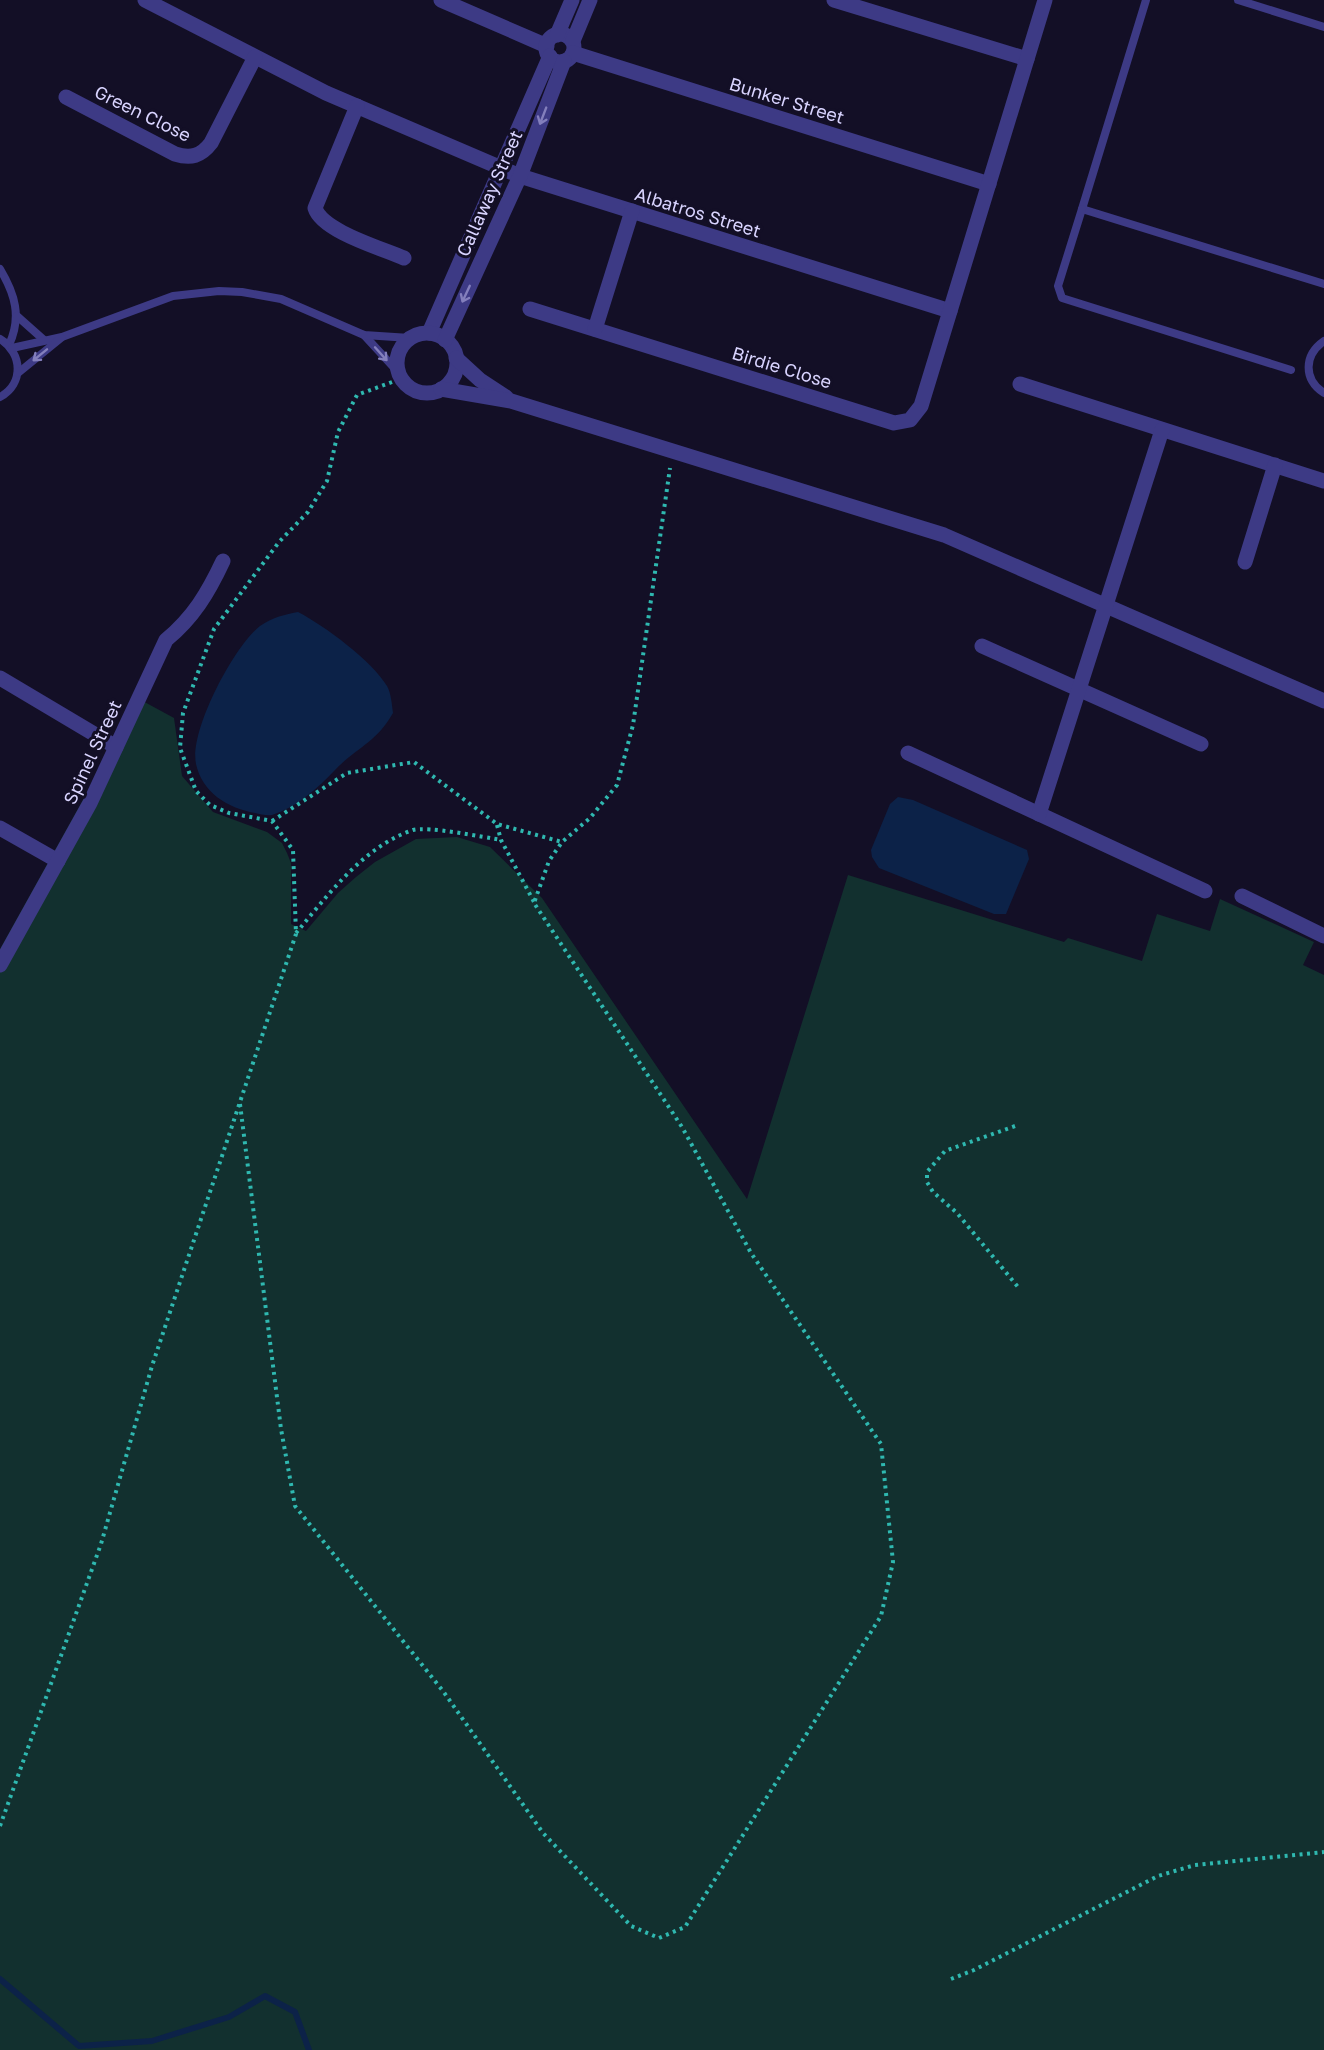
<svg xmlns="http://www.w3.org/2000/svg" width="1324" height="2050" viewBox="0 0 1324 2050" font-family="'Golos Text',sans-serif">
<rect width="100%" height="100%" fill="#130f26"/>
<path fill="#12302f" d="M139,699l35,19 8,58 31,36 54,20 15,11 5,10 4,10v61l15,7 32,-38 18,-16 19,-15 41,-23 41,-2 33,10 52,51 205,301 101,-324 216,67 4,-4 74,23 15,-47 53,17 10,-32 94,43 -11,23 21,10v1075h-1324v-1101z"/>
<g fill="#0c2248">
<path d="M298,612c27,14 74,49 89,74 4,7 5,19 6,27 -17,30 -36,34 -58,57 -17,18 -38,37 -63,45 -5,1 -12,-1 -17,-2 -28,-5 -53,-21 -59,-49 -7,-33 38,-118 64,-138 13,-9 23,-11 38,-14z"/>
<path d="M898,797l15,3 114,50 2,9 -23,55h-12l-115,-46 -7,-11 -1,-7 19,-46z"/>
</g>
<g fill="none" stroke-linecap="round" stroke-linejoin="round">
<path stroke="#0c2248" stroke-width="6" d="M0,1979l79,67 73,-5 77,-24 36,-21 30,16 14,38"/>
<g stroke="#2fb8b0" stroke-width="4" stroke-dasharray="3 4.5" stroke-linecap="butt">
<path d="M272,821l75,-48 67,-11 83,62 65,18"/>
<path d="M497,825l4,15 33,62"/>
<path d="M296,933c32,-38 68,-87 117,-103 14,-4 71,7 88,10"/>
<path d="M240,1104l41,325 14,77 148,185 100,142 88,93 28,12 26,-11 196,-311 12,-54 -12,-118 -130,-191 -69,-126 -148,-224 15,-42 13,-19 28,-24 27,-33 16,-60 37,-257"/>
<path d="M1015,1126l-70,25 -18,21v10l6,10 24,21 61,74"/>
<path d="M0,1826l101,-282 51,-178 144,-432 -3,-84 -21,-29 -43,-8 -19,-8 -14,-14 -16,-43 3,-35 31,-84 65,-87 29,-30 19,-31 11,-49 19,-37 35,-13"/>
<path d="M951,1979l23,-9 184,-94 37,-11 129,-13"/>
</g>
<g stroke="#3d3a85" stroke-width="8">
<path d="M1146,0l-64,209 242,75"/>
<path d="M1238,0l86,27"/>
<path d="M1082,209l-24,77 4,12 229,72"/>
<path d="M0,269c15,25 22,48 9,76"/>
<path d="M17,316l27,24"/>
<path d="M364,335l35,38"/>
<path d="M0,339c23,14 24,45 0,58"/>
<path d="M1324,341c-20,14 -21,38 0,52"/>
<path d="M12,348l50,-11 111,-41 46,-5 23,1 39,7 83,36 46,3"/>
<path d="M18,373l43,-35"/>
</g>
<g stroke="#3d3a85" stroke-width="15">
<path d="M145,0l181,93 194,83 430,135"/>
<path d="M441,0l106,46"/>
<path d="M834,0l193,59"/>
<circle cx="560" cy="48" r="14"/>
<path d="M557,35l15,-35"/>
<path d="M573,41l17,-41"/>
<path d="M573,53l416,131"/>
<path d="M66,97l109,57c16,5 26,2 36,-11l44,-86"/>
<path d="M357,106l-42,102c7,23 66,40 89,50"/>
<path d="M530,309l364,114 16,-3 11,-14 124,-406"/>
<path d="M595,329l37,-118"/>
<path d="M429,333l121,-277"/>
<circle cx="427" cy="363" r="30"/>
<path d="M445,340l75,-164 44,-115"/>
<path d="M456,358l24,22 26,17"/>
<path d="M1020,384l304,97"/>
<path d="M441,389l70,12 433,134 380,166"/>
<path d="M1245,562l30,-97"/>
<path d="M982,646l219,98"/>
<path d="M0,678l116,69"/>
<path d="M908,753l297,138"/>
<path d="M1039,814l123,-384"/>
<path d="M0,828l58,33"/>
<path d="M1242,896l82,40"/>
<path d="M0,965l90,-162 76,-163c27,-22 42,-47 57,-79"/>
</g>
</g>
<defs><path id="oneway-shaft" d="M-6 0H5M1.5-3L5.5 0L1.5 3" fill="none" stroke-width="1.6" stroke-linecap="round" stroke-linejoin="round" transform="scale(1.5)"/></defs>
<g stroke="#837fbc">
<use href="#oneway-shaft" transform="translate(543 116) rotate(111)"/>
<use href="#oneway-shaft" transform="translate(466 294) rotate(115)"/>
<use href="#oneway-shaft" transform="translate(381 354) rotate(48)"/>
<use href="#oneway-shaft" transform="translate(40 355) rotate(141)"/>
</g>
<g text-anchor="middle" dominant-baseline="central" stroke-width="6" stroke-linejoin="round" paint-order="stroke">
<g font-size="18" fill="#d9d4ff" stroke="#130f26">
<text transform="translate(787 100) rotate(17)">Bunker Street</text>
<text transform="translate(143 113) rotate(26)">Green Close</text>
<text transform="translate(489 193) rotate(-66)">Callaway Street</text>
<text transform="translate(698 212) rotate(17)">Albatros Street</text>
<text transform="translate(782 367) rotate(17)">Birdie Close</text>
<text transform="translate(92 752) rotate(-65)">Spinel Street</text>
</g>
</g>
</svg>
